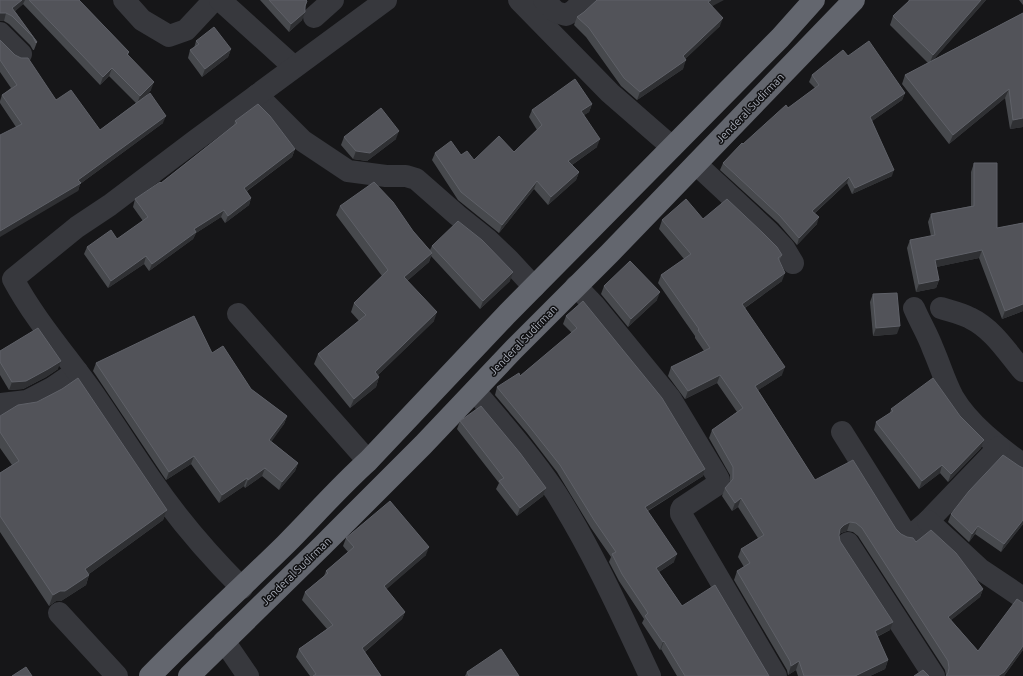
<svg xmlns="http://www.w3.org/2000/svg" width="1023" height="676" viewBox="0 0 1023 676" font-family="Ubuntu,sans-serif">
<rect width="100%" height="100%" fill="#161618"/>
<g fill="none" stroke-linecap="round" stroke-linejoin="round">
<g stroke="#37383d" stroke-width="22">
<path d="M124,0l18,20 27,16 17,-6 28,-30"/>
<path d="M220,0l74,67"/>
<path d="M519,0l91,93 62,54"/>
<path d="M544,0l12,12 10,3 7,-4 12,-11"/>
<path d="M314,17l19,-17"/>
<path d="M0,33l21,21"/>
<path d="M257,95l46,46 45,30 38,5h20l10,3 41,36 30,24 22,21 25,27"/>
<path d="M696,164l73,68 15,16 9,15"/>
<path d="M576,286l18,19 76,93 47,78 2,4 -1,4 -36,24 -1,2v4l95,162"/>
<path d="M914,308c6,14 14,27 19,41 7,16 12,33 20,48 15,26 46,51 70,67"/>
<path d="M941,308c9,3 20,5 29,10 23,11 37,34 53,53"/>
<path d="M238,314l130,147"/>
<path d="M475,391c28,33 57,66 81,102 37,59 65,121 94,183"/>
<path d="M0,404l27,-3 25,-13 25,-17"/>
<path d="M842,432l62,99 6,3 4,-1 14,-12 71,-74"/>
<path d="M928,521l52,48 43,29"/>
<path d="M848,543l86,133"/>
<path d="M242,588c-33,-33 -64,-69 -90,-107 -20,-29 -39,-59 -59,-88 -27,-38 -58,-73 -80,-114l64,-52 33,-22 86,-65 190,-140"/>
<path d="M59,613l58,63"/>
<path d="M224,641l24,35"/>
</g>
<g stroke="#63666e" stroke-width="22">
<path d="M150,676c44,-45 90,-87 135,-131 28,-28 54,-58 83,-84l139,-147 273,-276 34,-38"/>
<path d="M189,676l134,-131 100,-100 91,-96 95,-95 245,-254"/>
</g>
</g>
<g fill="#47494d">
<path d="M0,0h79l50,52 -1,3 23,35 -9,9 21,24 -83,61 -2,7 -62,-64 -16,-24v-2l2,-6 9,-7 -11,-16v-32l56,60 44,30 36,-27 -27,-27 -9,9 -77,-81 -8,7 22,31 -3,8h-1l-3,-5 -21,-21 -5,-3z"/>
<path d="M260,0h46l1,1 -5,19 -13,12z"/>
<path d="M908,0h78l-53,60 90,-47v114l-13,2 -5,-31 -56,46 -47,-60 3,-9 23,-12 -38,-38 3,-9 16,-15z"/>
<path d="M1019,0h4v5z"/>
<path d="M712,6l8,20 -35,33 -2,10 -46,31 -16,-14 -35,-49 -12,-12 3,-8 7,-5z"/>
<path d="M196,41l35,8 -3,8 -26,20 -14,-19 2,-8 4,-2z"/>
<path d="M848,56l57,37 -3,7 -30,21 20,55 -40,18 -5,-11 -32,30 2,11 -20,21 -19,-22 -58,-53 3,-7 20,-19 45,-36 27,-20 -6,-6 3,-7z"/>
<path d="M592,104l-3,8 -5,3 13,32 -25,18 7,7 -3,8 -28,25 -14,-16 -35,44 -41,-33 -26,-40 3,-7 26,2 13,5 40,-8 23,-22 -8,-13 3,-7z"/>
<path d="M235,121l60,28 -3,8 -45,34 4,7 -2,7 -24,18 -4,-6 -25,16 -3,6 -44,32 -5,-7 -36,24 -24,-34 3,-7 30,-8 26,-18 -10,-14 2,-8 26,-16 73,-58z"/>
<path d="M344,137l52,2 -29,22 -14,-2 -12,-14z"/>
<path d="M974,163l23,65 26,-5v88l-21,8 -23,-61 -43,9 3,13 -3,8 -20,4 -9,-44 3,-8 21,-4 -3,-14 3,-8 40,-8v-34z"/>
<path d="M340,206l73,25 17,19 2,-4 78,35 -30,28 -49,-53 -2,6 -22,19 27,40 -56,54 1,2 -3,10 -26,21 -36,-44 4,-10 41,-33 -8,-9 3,-9 28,-27 -46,-61z"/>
<path d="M703,219l79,36 -3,6 3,20 -37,27 37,67 -24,15 57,90 81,49 5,5 15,8 67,47 -3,8 -29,23 27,31 45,-48v47l-19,26 -58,-1 -1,-5 -87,-134 -5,-4 -6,-1 -6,2 -2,2 1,6 50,89 -13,7 11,23 -3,9 -15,7h-72l-2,-6 -8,5 -1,-5 -53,-90 3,-9 7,-4 -6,-10 3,-8 17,-11 -20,-31 -6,4 -10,-15 3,-8 5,-6v-7l-21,-37 3,-8 25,-18 -20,-29 -32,16 -17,-23 3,-9 33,-16 -9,-13v-2l-37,-53 3,-8 23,-16 -25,-30 3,-9z"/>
<path d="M604,286l53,14 -29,27 -27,-33z"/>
<path d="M873,294l24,40 -24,2 -3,-34z"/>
<path d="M566,316l139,153 -2,7 -55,35 26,51 -15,10 23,34 87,70h-92l-16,-27 -1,1 -18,-27 2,-4 -25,-38 -10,-19 2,-5 -20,-29 -34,-56 -30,-39 -32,-38 2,-8 23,-11 52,-43 -9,-9z"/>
<path d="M0,351l58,18 -12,8 -23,12 -14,1 -9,-15z"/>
<path d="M212,353l39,36 36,27 -3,8 -13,17 27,22 -3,8 -16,19 -17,-14 -17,12 -1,-2 -25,17 -28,-39 -25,16 -73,-109 3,-8z"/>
<path d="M891,409l69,7 24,24 -3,8 -33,34 -8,-9 -21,16 -45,-59 2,-8 14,-9z"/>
<path d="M0,416l167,94 -4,10 -74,54v1l-3,10 -25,16h-5l-7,5 -49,-74v-59l12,-8 -12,-17z"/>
<path d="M460,421l86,67 -3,8 -26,20 -21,-27 3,-6 -42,-54z"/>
<path d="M1019,466l4,2v56l-22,28 -26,-18 -6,8 -21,-20 3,-8z"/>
<path d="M346,538l80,17 -40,34 19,23 -3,7 -37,33 16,24h-71l-14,-19 3,-8 28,-20 -25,-29 3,-8 19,-16 2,-5 22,-19 -5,-6z"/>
<path d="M467,672l52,4h-54z"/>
</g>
<g fill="#2f3033">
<path d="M22,0h3l-2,4 -13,12 2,-8z"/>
<path d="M711,0h13l-19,10 3,-8z"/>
<path d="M981,0h5l-57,65 4,-10z"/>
<path d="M305,12l-3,8 -13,12 2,-8z"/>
<path d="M0,13h6l-2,8h-4z"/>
<path d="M723,18l-3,8 -40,38 3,-8z"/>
<path d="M231,49l-3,8 -26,20 3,-8z"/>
<path d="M686,60l-3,9 -46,31 3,-8z"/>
<path d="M112,68l-3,8 -9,9 3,-8z"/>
<path d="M154,82l-3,8 -14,14 3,-8z"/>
<path d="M1009,89l-4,9 -56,46 4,-9z"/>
<path d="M905,93l-3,7 -34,24 2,-7z"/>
<path d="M592,104l-3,8 -11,7 3,-8z"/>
<path d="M166,116l-3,7 -83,61 -2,7 -78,46v-6l78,-51z"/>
<path d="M1023,118v9l-13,2 3,-9z"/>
<path d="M399,131l-3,8 -29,22 -14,-2 3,-8z"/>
<path d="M600,139l-3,8 -31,22 2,-8z"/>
<path d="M295,149l-3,8 -51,38 3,-7z"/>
<path d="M894,170l-2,6 -40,18 3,-6z"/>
<path d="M579,172l-3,8 -28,25 3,-8z"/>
<path d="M849,177l-2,6 -37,34 2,-6z"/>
<path d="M537,181l-3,8 -35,44 3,-8z"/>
<path d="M251,198l-2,7 -24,18 3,-7z"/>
<path d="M224,210l-3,7 -25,16 -3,6 -44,32 3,-7 42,-35z"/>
<path d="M819,217l-2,7 -20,21 2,-7z"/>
<path d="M982,250l-3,8 -47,10 3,-8z"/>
<path d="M432,253l-3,9 -29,25 4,-10z"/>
<path d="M146,256l-2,8 -36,24 3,-7z"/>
<path d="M513,272l-3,9 -30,28 3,-8z"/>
<path d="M785,273l-3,8 -43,31 3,-8z"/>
<path d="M939,280l-3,8 -20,4 3,-8z"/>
<path d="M660,292l-3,8 -29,27 3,-8z"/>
<path d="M1023,304v7l-21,8 3,-8z"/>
<path d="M437,312l-3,9 -62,60 3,-9z"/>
<path d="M900,326l-3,8 -24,2 3,-8z"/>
<path d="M61,361l-3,8 -12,8 -23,12 -14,1 3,-8z"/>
<path d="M785,367l-3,8 -30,19 3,-8z"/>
<path d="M720,375l-3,8 -32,16 3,-8z"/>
<path d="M379,377l-3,10 -26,21 4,-9z"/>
<path d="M287,416l-3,8 -17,24 2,-8z"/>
<path d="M984,440l-3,8 -33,34 3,-8z"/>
<path d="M194,456l-3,8 -25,16 3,-8z"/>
<path d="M298,463l-3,8 -16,19 3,-8z"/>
<path d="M942,465l-2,8 -21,16 3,-8z"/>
<path d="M265,468l-3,8 -17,12 3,-8z"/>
<path d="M705,469l-2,7 -61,38 3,-7z"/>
<path d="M247,478l-3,8 -25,17 3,-8z"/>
<path d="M546,488l-3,8 -26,20 3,-8z"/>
<path d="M741,498l-3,9 -6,4 3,-8z"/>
<path d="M167,510l-4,10 -81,59 3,-10z"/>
<path d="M1023,520v4l-22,28 3,-8z"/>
<path d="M850,522l-3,9 -6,2 -4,5 3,-9 4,-4z"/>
<path d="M978,526l-3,8 -6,8 3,-8z"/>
<path d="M429,547l-3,8 -45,39 3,-8z"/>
<path d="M677,554l-3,8 -20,13 2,-7z"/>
<path d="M89,575l-3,10 -25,16h-5l-7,5 4,-11 7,-4z"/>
<path d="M983,589l-3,8 -35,28 3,-8z"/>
<path d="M405,612l-3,7 -42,37 2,-8z"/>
<path d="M893,622l-3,8 -18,9 3,-8z"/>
<path d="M664,641l-3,8 -1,1 3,-8z"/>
<path d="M1023,646v4l-19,26h-6z"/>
<path d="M888,660l-3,9 -15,7h-15z"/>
<path d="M799,661l-3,9 -8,5 3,-9z"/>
</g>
<g fill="#525359" stroke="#5f6168">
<path d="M0,0h22l-10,8 25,34 -1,1 -3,-6 -21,-21 -6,-3h-6z"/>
<path d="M29,0h50l50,52 -2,2 27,28 -14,14 -28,-28 -9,9z"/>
<path d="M269,0h37l1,1 -2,5v6l-14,12z"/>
<path d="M597,0h114l-3,2 15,16 -40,38 3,4 -46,32 -16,-14 -35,-50 -12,-11 7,-5z"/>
<path d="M910,0h71l-48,55 -40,-39z"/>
<path d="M1023,13v105l-10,2 -4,-31 -56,46 -48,-60z"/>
<path d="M214,27l17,22 -26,20 -15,-19 9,-6 -3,-3z"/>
<path d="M0,40l15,15 6,3h7l28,42 15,-10 29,40 50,-37 16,23 -88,64 3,3 -81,48v-96l22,-11 -20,-29 15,-10 -17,-25z"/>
<path d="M869,41l36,52 -35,24 24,53 -39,18 -6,-11 -37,34 7,6 -20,21 -19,-22 -57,-53 19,-20 1,1 43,-39 2,3 31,-23 -7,-10 31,-25 5,6z"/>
<path d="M575,79l17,25 -11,7 19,28 -32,22 11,11 -28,25 -14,-16 -35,44 -41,-33 -26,-39 16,-12 10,14 6,-4 7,9 25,-24 15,16 28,-27 -10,-15z"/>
<path d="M258,104l12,12 25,33 -51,39 7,10 -23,18 -4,-6 -30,19 2,3 -44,32 -6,-8 -35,25 -24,-34 24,-17 6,9 31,-22 -13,-18 25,-17 1,1 76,-60 -2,-2z"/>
<path d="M381,108l18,23 -29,22 -14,-2 -12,-14z"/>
<path d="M974,163h23v65l26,-5v81l-18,7 -23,-61 -47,10 4,20 -20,4 -9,-44 25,-5 -4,-21 43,-8z"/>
<path d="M374,182l19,20 20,29 19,22 -28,24 33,35 -62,60 4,5 -25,22 -36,-45 48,-39 -12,-12 34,-33 -48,-64z"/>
<path d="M686,199l17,20 24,-20 36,34 14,14 5,8 -4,3 7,15 -43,31 43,63 -30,19 60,94 38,-20 43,69 5,5 6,3 6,1 3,4 15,-12 25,23 27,36 -35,28 30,34 39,-52 6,4v43l-19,26 -6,4h-52l2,-3 1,-5 -1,-7 -86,-133 -6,-5 -6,-1 -6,3 -4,4 -1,6 1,6 53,81 -18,9 13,29 -33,16h-51l-5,-15 -8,5 -1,-5 -53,-90 13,-8 -9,-14 23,-14 -23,-37 -6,5 -10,-15 8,-9v-12l-21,-37 31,-22 -23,-33 -32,16 -17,-24 39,-19 -12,-18 1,-1 -38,-54 30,-21 -29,-34z"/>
<path d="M458,221l24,19 31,32 -30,29 -51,-55z"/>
<path d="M630,261l30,31 -29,27 -27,-33z"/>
<path d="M897,293l3,33 -24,2 -3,-34z"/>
<path d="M583,301l79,97 43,71 -60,38 32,47 -21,14 26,38 33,-21 54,91h-84l-21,-35 -1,1 -18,-26 3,-3 -26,-39 -10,-20 4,-2 -22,-32 -34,-55 -31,-39 -32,-39 22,-14 1,3 57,-48 -11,-12z"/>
<path d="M194,316l18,37 11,-7 28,43 36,27 -18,24 29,23 -16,19 -17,-14 -17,12 -1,-2 -25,17 -28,-39 -25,16 -73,-109z"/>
<path d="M38,328l23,33 -13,8 -22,12 -14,1 -12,-20v-11z"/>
<path d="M78,378l89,132 -82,59 4,6 -24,16h-5l-7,4 -53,-79v-43l19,-12 -19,-29v-16l18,-11 19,-3 25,-13z"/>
<path d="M933,378l27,38 24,24 -33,34 -9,-9 -20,16 -46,-59 17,-11 -2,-2z"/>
<path d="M481,406l39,47 26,35 -26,20 -21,-27 5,-3 -44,-57z"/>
<path d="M1003,455l16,11 4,2v52l-19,24 -26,-18 -6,8 -21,-20 18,-23z"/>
<path d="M390,501l39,46 -45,39 21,26 -43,36 19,28h-68l3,-2 -17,-25 34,-24 -28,-33 23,-19 -2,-2 28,-24 -8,-9z"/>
<path d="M501,649l18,27h-50l-2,-4z"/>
<path d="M26,667l6,9h-20z"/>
<path d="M923,670l6,6h-15z"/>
</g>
<g text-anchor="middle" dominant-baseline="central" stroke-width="3" stroke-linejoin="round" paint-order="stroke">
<g font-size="11" fill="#a8adb8" stroke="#111113">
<text transform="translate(750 108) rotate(-46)">Jenderal Sudirman</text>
<text transform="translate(523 340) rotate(-46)">Jenderal Sudirman</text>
<text transform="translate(296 571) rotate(-44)">Jenderal Sudirman</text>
</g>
</g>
</svg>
